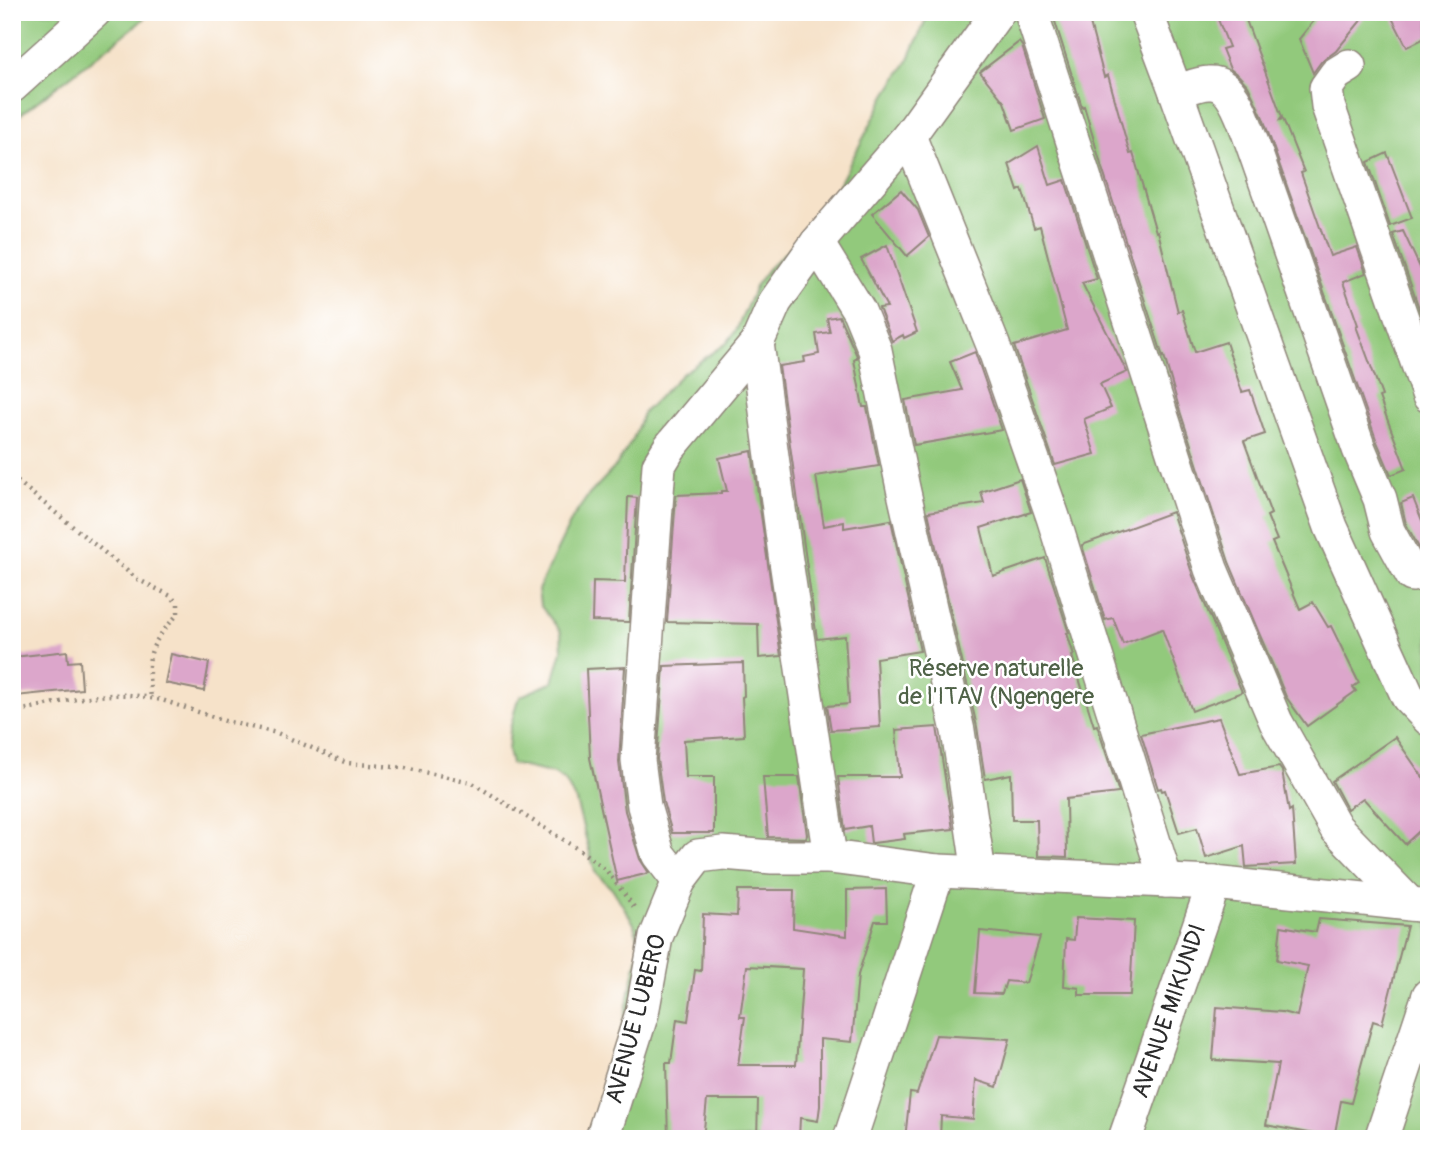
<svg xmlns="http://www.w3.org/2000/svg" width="1441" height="1151" viewBox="0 0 1441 1151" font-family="Pangolin,sans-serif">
<rect width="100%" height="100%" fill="#fff"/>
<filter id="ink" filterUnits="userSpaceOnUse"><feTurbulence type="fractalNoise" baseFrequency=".0143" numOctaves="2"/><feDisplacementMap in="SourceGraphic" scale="14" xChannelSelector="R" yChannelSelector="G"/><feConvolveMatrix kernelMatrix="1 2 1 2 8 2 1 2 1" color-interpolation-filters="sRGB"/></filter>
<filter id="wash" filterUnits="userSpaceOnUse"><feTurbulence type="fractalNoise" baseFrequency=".00686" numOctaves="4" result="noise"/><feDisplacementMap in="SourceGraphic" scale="28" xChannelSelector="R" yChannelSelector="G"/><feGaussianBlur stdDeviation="1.57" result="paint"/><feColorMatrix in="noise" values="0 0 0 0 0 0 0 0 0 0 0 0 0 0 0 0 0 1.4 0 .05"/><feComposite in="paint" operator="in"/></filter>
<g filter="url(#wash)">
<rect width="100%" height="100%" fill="#f6e2c9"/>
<g fill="#92c97c" stroke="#5e7a54" stroke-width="2">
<path d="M12,12h138l-12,12 -126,97z"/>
<path d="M929,12h500v1127h-835l16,-57 30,-136 -6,-22 -20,-33 -19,-19 -19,-71 -11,-20 -11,-7 -43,-10 -3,-13 2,-22 7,-27 4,-6 32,-14 9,-31 -1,-19 -21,-27 -2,-15 34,-71 16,-23 28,-30 17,-27 10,-26 40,-40 44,-30 10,-14 19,-44 12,-16 30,-29 14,-22 22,-24 52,-99 23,-36z"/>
</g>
<g id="blocks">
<g fill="#dca6cb" fill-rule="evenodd">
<path d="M1052,12h35l17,65 4,-2 22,79 3,-1 23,79 2,-1 20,81 4,-2 13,42 31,-10 16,50 8,-2 15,44 -21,7 27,73 -4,2 10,24 -5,2 28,67 13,-7 15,25 3,-1 28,57 -6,4 3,4 -49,35 -21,-29 -57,-135 -50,-154 -15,-52 -1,1 -61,-189 -18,-62 -2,1z"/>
<path d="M1215,12h28l39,105 -2,3 3,-1 21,53 -3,1 29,83 27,-9 9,26 -23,9 15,43 -2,1 26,70 -3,1 27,72 -15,6 -14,-33 -114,-324 -15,-32 -9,-10 -9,-7 -8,-20 7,-2z"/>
<path d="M1321,12h47l-32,39 -15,11 -8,11 -14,-34z"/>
<path d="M1389,12h40v24l-22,11z"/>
<path d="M1019,42l3,4 23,73 -31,11 -10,-28 -24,-30z"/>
<path d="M1038,146l12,39 15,-5 32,99 -15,4 45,89 -27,12 11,24 -27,11 11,35 -40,11 -41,-119 53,-16 -27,-104 -6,2 -12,-39 -4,2 -9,-27z"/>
<path d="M1387,153l25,65 -22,8 -22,-64z"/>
<path d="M901,190l17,20 11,27 -22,19 -35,-42z"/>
<path d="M1403,231l26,56v50l-36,-103z"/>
<path d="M887,245l30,87 -13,6 -1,-3 -11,6 -13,-33 8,-1 -26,-48z"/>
<path d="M839,316l18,40v2l-3,2 9,47h4l12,59 -63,10 8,50 20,-4v6l47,-8 29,131 -44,7 4,69 -49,3 -4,-24 22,-2 -4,-68 -28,3 -38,-273 26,-4 -1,-5 15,-3 -3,-20 14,-2 -3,-14z"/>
<path d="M975,352l27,78 -88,15 -9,-45 57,-10 -12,-28z"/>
<path d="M752,451l29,205 -22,2 -1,-34 -91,-2 9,-127 45,-2v-2h6l-8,-33z"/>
<path d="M1020,479l11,33 -50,16 12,48 52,-18 24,75h-2l7,22 -2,1 22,70 3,-1 22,68 -53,6 1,58 -29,-1 -1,-36h-25l-1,-46 -26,5 -8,-52 -49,-215 56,-9 -3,-11z"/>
<path d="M628,497l9,1 -8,124 -37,-1 1,-40 32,1z"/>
<path d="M1413,498l16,40v28l-23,-42 -5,-21z"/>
<path d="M1172,512l21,64 49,116 -50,19 -30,-82 -39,15 -10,-26 -8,2 -23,-75z"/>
<path d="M67,651l1,11 12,-1 2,28 -66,7 -2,-39z"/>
<path d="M171,654l38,9 -5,28 -39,-8z"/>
<path d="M743,663l1,33 -2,1 2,39 -60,4 2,37h28v56h-42l-9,-31 -6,-43 7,-93z"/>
<path d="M625,667l-6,95 6,49 15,48 9,14 -32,8 -27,-123 -4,-89z"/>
<path d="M1219,718l21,56 39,-7 3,4 7,40 3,-2 4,55 -50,3 -2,-21 -38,12 -9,-30 -18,5 -14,-43 -3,1 -1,-3 -3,1 -17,-55z"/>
<path d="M937,727l16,102 -49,5 1,5 -32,4h-2l-2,-17 -24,4 -7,-53h62l-4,-47z"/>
<path d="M1395,737l34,49v36l-24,22 -42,-46 -16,11 -15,-28z"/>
<path d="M763,777h36l8,58 -1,3 -38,-1z"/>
<path d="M886,889l1,32h-12l-17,54 -6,67 -32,-3v67l-2,15 -18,-3 -1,21h-42l1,-39h-51l-4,39h-35l-2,-76h5l6,-44 11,2 7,-51 6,1 2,-57 34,2 1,-26h56l-1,38 54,8v-46zM747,966l56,3 -7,96h-58l7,-48h-5z"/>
<path d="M1076,918l58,3 -4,74h-51v-7l-15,-2 2,-47 8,1z"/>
<path d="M1319,919l88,7 -25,98 -9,-3 -22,82 -10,-2 -7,37 -68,-13 12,-61 -65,-4 4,-53 65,5 15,4 11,-50 -31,-6 4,-34 35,6z"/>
<path d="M980,931l60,6 -14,46 -20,-2 -4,13 -27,-1z"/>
<path d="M936,1035l74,4 -13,48 -21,-7 -3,39 -32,-3 -1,23h-35l5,-46 7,1z"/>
</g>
</g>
</g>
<g filter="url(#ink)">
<use href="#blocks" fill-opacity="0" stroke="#90867a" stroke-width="2"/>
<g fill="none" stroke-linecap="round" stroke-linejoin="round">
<g stroke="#90867a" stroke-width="36">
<g id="minor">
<path d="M1031,12l180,557 65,153 60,106 74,76"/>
<path d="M1146,12l30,80 155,435 77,170 21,22"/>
<path d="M1349,66l-13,8 -10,14 2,18 101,290"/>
<path d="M12,86l82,-74"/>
<path d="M1176,92c10,-3 22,-9 33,-9 25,-2 35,40 43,60l107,306 21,50 8,32 24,44"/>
<path d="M909,136l84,209 60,172 113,364"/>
<path d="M817,243l42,68 16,39 28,138 55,243 21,142"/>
<path d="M757,343l28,211 45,303"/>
<path d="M679,881l-21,-27 -14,-48 -6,-46 21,-295 11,-18 87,-104 18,-41 42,-59 92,-107 89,-124"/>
<path d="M602,1139l40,-126 14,-76 23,-56 19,-25 25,-3 49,4h58l108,14 276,12 215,23"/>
<path d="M850,1139l88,-268"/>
<path d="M1125,1139l89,-256"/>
<path d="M1381,1139l48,-144"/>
</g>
</g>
<g stroke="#90867a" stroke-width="4.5" stroke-dasharray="2 5" stroke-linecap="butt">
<path d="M12,477l125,102 34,17 7,8v10c-30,33 -32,40 -27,84"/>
<path d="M12,712c38,-7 78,-19 117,-17 11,1 22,3 33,5l63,21 52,12 70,30 58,5 66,14 110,69 25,19 28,37"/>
</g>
<use href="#minor" stroke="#fff" stroke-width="33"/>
</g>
</g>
<g text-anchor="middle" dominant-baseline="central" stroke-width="5" stroke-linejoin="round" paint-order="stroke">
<g font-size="24" fill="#4f6247" stroke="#fff">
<text x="996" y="668">Réserve naturelle<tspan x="996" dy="28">de l'ITAV (Ngengere</tspan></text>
</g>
<g font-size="24" fill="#2b2b2b" stroke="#fff">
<text transform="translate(1169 1011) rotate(-71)">AVENUE MIKUNDI</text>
<text transform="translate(636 1019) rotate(-75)">AVENUE LUBERO</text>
</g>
</g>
<rect width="1441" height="1151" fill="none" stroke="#fff" stroke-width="42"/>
</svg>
